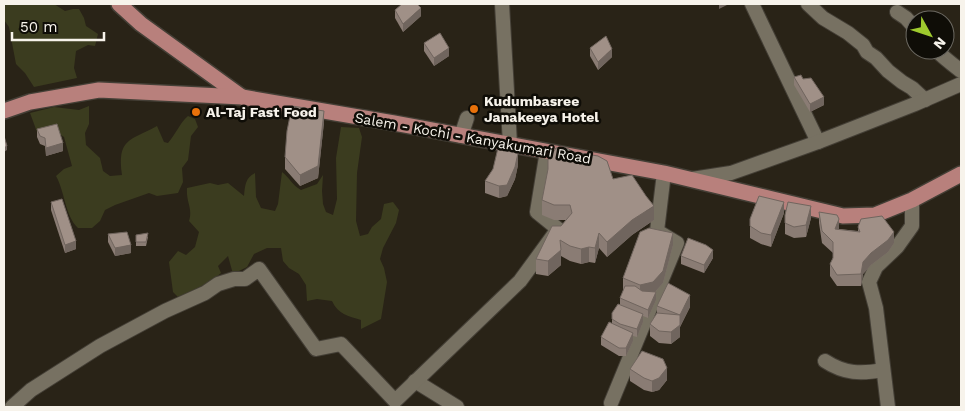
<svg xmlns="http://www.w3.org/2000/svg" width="965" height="411" viewBox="0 0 965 411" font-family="'Work Sans',sans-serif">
<rect width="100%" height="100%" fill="#292317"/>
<g fill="#3b3c1f">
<path d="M4,4h50l11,7 8,-2h6l5,9 2,8 12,8 -3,12 -7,-1 -12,6 -2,17 3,10 -43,9 -9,-14 -9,-9 -7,-37 -5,-7z"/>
<path d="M89,106v18l-4,9 1,12 14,13 3,13 7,5 12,-1c-5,-36 7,-34 35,-49l7,16 4,1c8,-9 11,-19 20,-27l7,3 3,8 -7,9 -3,24 -6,8 1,14 -5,11 -21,3 -8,-3 -34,12 -10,5 -5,11 -8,7h-14c-13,-12 -13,-36 -22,-52l8,-7 8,-3 -8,-29 -12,-8 -15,3 -7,-19 24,-6 25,3z"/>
<path d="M341,127l18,1 3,9 -5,36 -1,48 4,15 8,-2 4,-7 9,-8 3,-15 9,-2 6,8 -3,13 -13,25 -3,11 4,9 3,14 -6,37 -20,10v-9c-13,-4 -23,-6 -29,-19l-15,-2 -10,2 -1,-16 -7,-11 -10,-6 -6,-7 -2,-13h-14l-13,6 -7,13 -14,7 -5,-18 -10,10 3,7 -12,10 -30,15 -6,-6 -4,-30 9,-11 8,4 9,-8 4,-15 -10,-11c4,-13 -3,-18 -2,-33l23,-5 8,2 10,-2 16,13c1,-10 1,-18 11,-23l1,24 5,11 14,3 3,-7 4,-32c8,6 10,13 19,18l16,-6 6,-9 -1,16 1,13 3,8 7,3 4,-16 -1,-41z"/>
</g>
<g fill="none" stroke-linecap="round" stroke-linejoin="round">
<g stroke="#443f36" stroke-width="16">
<g id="minor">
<path d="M502,4l8,140"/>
<path d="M752,4l66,138"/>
<path d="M808,4l15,14 25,15 15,12 4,7 9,6 12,13 14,11 10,6 13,12"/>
<path d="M897,12l9,6 9,10"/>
<path d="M936,50c8,8 16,14 25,21"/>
<path d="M461,136l6,-18"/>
<path d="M692,179l39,-6 87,-31 97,-38 46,-20"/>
<path d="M825,361c20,13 36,13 58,9"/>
<path d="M415,381l42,26"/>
<path d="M611,403l66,-160 -20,-12 7,-58"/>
<path d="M12,407l19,-17 69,-44 65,-35 40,-18 13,-9 16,-5h11l14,-10 57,80 25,-5 54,57 125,-120 38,-52 -21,-17 10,-61"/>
<path d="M888,407l-12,-99 -7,-26 7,-15 21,-20 15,-21v-26"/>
</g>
</g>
<g stroke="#443f36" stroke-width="18">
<g id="major">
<path d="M119,4l22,20 101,73"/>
<path d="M4,111l26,-9 69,-12 143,7 152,26 270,50 179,43 32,-1 37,-15 49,-26"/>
</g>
</g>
<use href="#minor" stroke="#777162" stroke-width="14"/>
<use href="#major" stroke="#b8807c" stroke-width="15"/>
</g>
<g fill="#8a7c74">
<path d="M395,10l26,6 -18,16 -8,-14z"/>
<path d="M424,43l25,13 -15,10 -10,-15z"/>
<path d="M590,48l22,9 -14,13 -8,-14z"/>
<path d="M794,77l9,2 21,26 -14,7 -16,-27z"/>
<path d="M324,122l-6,56 -18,8 -15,-17v-12z"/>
<path d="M37,129l26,22 -17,5 -1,-10 -5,-2 -3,-7z"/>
<path d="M518,165l-3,14 -8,17 -8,2 -14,-5v-12z"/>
<path d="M613,179l41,41 -22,15 -25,22 -8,-9 -4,15 -6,-1 -8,2 -11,-3 -9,-5v9l-13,11 -12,-2v-15l30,-39h-12l-12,-5v-15z"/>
<path d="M51,202l25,47 -11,4 -14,-43z"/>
<path d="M819,212l20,17 19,2v-4l36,16 -6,9 -17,13 -8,9 -2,12h-24l-7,-10v-12l3,-6v-5l-11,-10 -3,-20z"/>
<path d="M784,213l-13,34 -10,-3 -11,-6v-19z"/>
<path d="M785,215l26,3 -5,19 -12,1 -9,-4z"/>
<path d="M108,234l23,19 -16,3 -7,-14z"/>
<path d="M136,235l12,2 -2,9h-10z"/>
<path d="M673,245l-10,38 -8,9 1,8 -8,18 -5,-2v6l-6,15 -4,-1v5l-7,15h-7l-18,-11v-8l11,-14v-10l8,-8v-7l4,-8h-1v-12z"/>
<path d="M681,256l32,2 -9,15 -23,-9z"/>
<path d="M657,306l33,1 -10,20v10l-9,7 -12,-1 -9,-7v-12l7,-11z"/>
<path d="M630,369l37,11 -8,10 -7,2 -8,-2 -14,-9z"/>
</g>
<g fill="#70655e">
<path d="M719,4h10l-10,5z"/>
<path d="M421,8v8l-18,16v-8z"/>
<path d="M449,48v8l-15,10v-8z"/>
<path d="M612,49v8l-14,13v-8z"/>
<path d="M824,97v8l-14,7v-8z"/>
<path d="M324,111v11l-6,56 -18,8v-11z"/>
<path d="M63,143v8l-17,5v-8z"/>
<path d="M7,146v4l-3,2v-4z"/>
<path d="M518,153v12l-3,14 -8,17 -8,2v-12z"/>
<path d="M784,202v11l-13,34v-12z"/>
<path d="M654,206v14l-22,15 -25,22v-15l25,-22z"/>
<path d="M811,206v12l-5,19v-12z"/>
<path d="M839,219v11l-4,-1z"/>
<path d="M894,232v11l-6,9 -17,13 -8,9 -2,12v-12l2,-12 8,-9z"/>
<path d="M599,233v15l-4,15v-15z"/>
<path d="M673,233v12l-10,38 -10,11 -13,3v-12z"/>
<path d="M76,241v8l-11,4v-8z"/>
<path d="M131,245v8l-16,3v-8z"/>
<path d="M589,247v15l-8,2v-15z"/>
<path d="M561,250v15l-13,11v-15z"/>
<path d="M713,250v8l-9,15v-8z"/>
<path d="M656,292v8l-8,18v-8z"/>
<path d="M690,295v12l-10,20v10l-9,7v-12z"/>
<path d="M643,314v8l-6,15v-8z"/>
<path d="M633,333v8l-7,15v-8z"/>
<path d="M667,368v12l-8,10 -7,2v-11z"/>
</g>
<g fill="#a09087" stroke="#70655e">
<path d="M402,4h15l4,4 -18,16 -8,-14z"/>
<path d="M440,33l9,15 -15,10 -10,-15z"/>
<path d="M606,36l6,13 -14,13 -8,-14z"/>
<path d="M801,75l2,4 8,-1 13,19 -14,7 -16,-27z"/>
<path d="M292,106l32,5 -6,55 -18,9 -15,-18 2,-26z"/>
<path d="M57,124l6,19 -17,5 -1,-10 -5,-2 -3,-7z"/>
<path d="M4,136l3,10 -3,2z"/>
<path d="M510,146l8,7 -3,14 -8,18 -8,1 -14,-5 8,-12 5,-21z"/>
<path d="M565,147l9,5 24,4 9,5 6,18 19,-4 14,21 8,10 -22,14 -25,22 -8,-9 -4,15 -6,-1 -8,2 -11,-3 -10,-6 1,10 -13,11 -12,-2 16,-33h9l11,-13 -2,-8h-16l-12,-5 6,-31v-9l8,-12z"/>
<path d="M759,196l25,6 -13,33 -10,-2 -11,-7v-7z"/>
<path d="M62,199l14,42 -11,4 -14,-43z"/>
<path d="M788,202l23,4 -5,19 -12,2 -9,-4v-8z"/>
<path d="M819,212l18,3 2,4 -4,10 25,3 -2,-5 3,-8 21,-3 12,16 -6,8 -17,13 -8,9 -2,12 -24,1 -7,-11 3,-6v-16l-11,-11z"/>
<path d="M649,228l24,5 -10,38 -10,11 -13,3 -17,-7 17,-46z"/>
<path d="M127,232l4,13 -16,3 -7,-14z"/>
<path d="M148,233l-2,9h-10v-7z"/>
<path d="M688,238l18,7 7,5 -9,15 -23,-9z"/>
<path d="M668,283l22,12 -10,20 -23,-9z"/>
<path d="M625,286h10l7,5 14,1 -8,18 -28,-12z"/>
<path d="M618,304l25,10 -6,15 -17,-5 -8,-5v-6z"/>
<path d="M657,313l23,2v10l-9,7 -12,-1 -9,-7z"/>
<path d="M609,322l24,11 -7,15h-7l-18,-11z"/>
<path d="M642,351l21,8 4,9 -8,10 -7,3 -8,-3 -14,-9z"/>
</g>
<g fill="#e8710a" stroke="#0f0d07" stroke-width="2">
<circle cx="474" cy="109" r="5"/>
<circle cx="196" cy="112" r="5"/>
</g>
<g text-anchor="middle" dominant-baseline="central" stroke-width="5" stroke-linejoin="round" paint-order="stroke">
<g font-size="14" font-weight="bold" fill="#f7f3eb" stroke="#0f0d07" text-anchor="start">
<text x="484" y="101">Kudumbasree<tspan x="484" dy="16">Janakeeya Hotel</tspan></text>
<text x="206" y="112">Al-Taj Fast Food</text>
</g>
<g font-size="14" fill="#f7f3eb" stroke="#0f0d07">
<text transform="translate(473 138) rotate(10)">Salem - Kochi - Kanyakumari Road</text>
</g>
</g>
<rect width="965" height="411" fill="none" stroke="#f7f3eb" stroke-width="10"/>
<g transform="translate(930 35) rotate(130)"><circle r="24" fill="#0f0d07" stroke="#6c6962"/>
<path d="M0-4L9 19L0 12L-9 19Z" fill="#9fca2e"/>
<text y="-8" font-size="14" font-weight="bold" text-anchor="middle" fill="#f7f3eb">N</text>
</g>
<path d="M12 32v8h92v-8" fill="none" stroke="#f7f3eb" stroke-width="2.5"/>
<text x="20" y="32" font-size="15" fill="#f7f3eb" stroke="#0f0d07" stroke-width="4" paint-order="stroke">50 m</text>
</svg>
